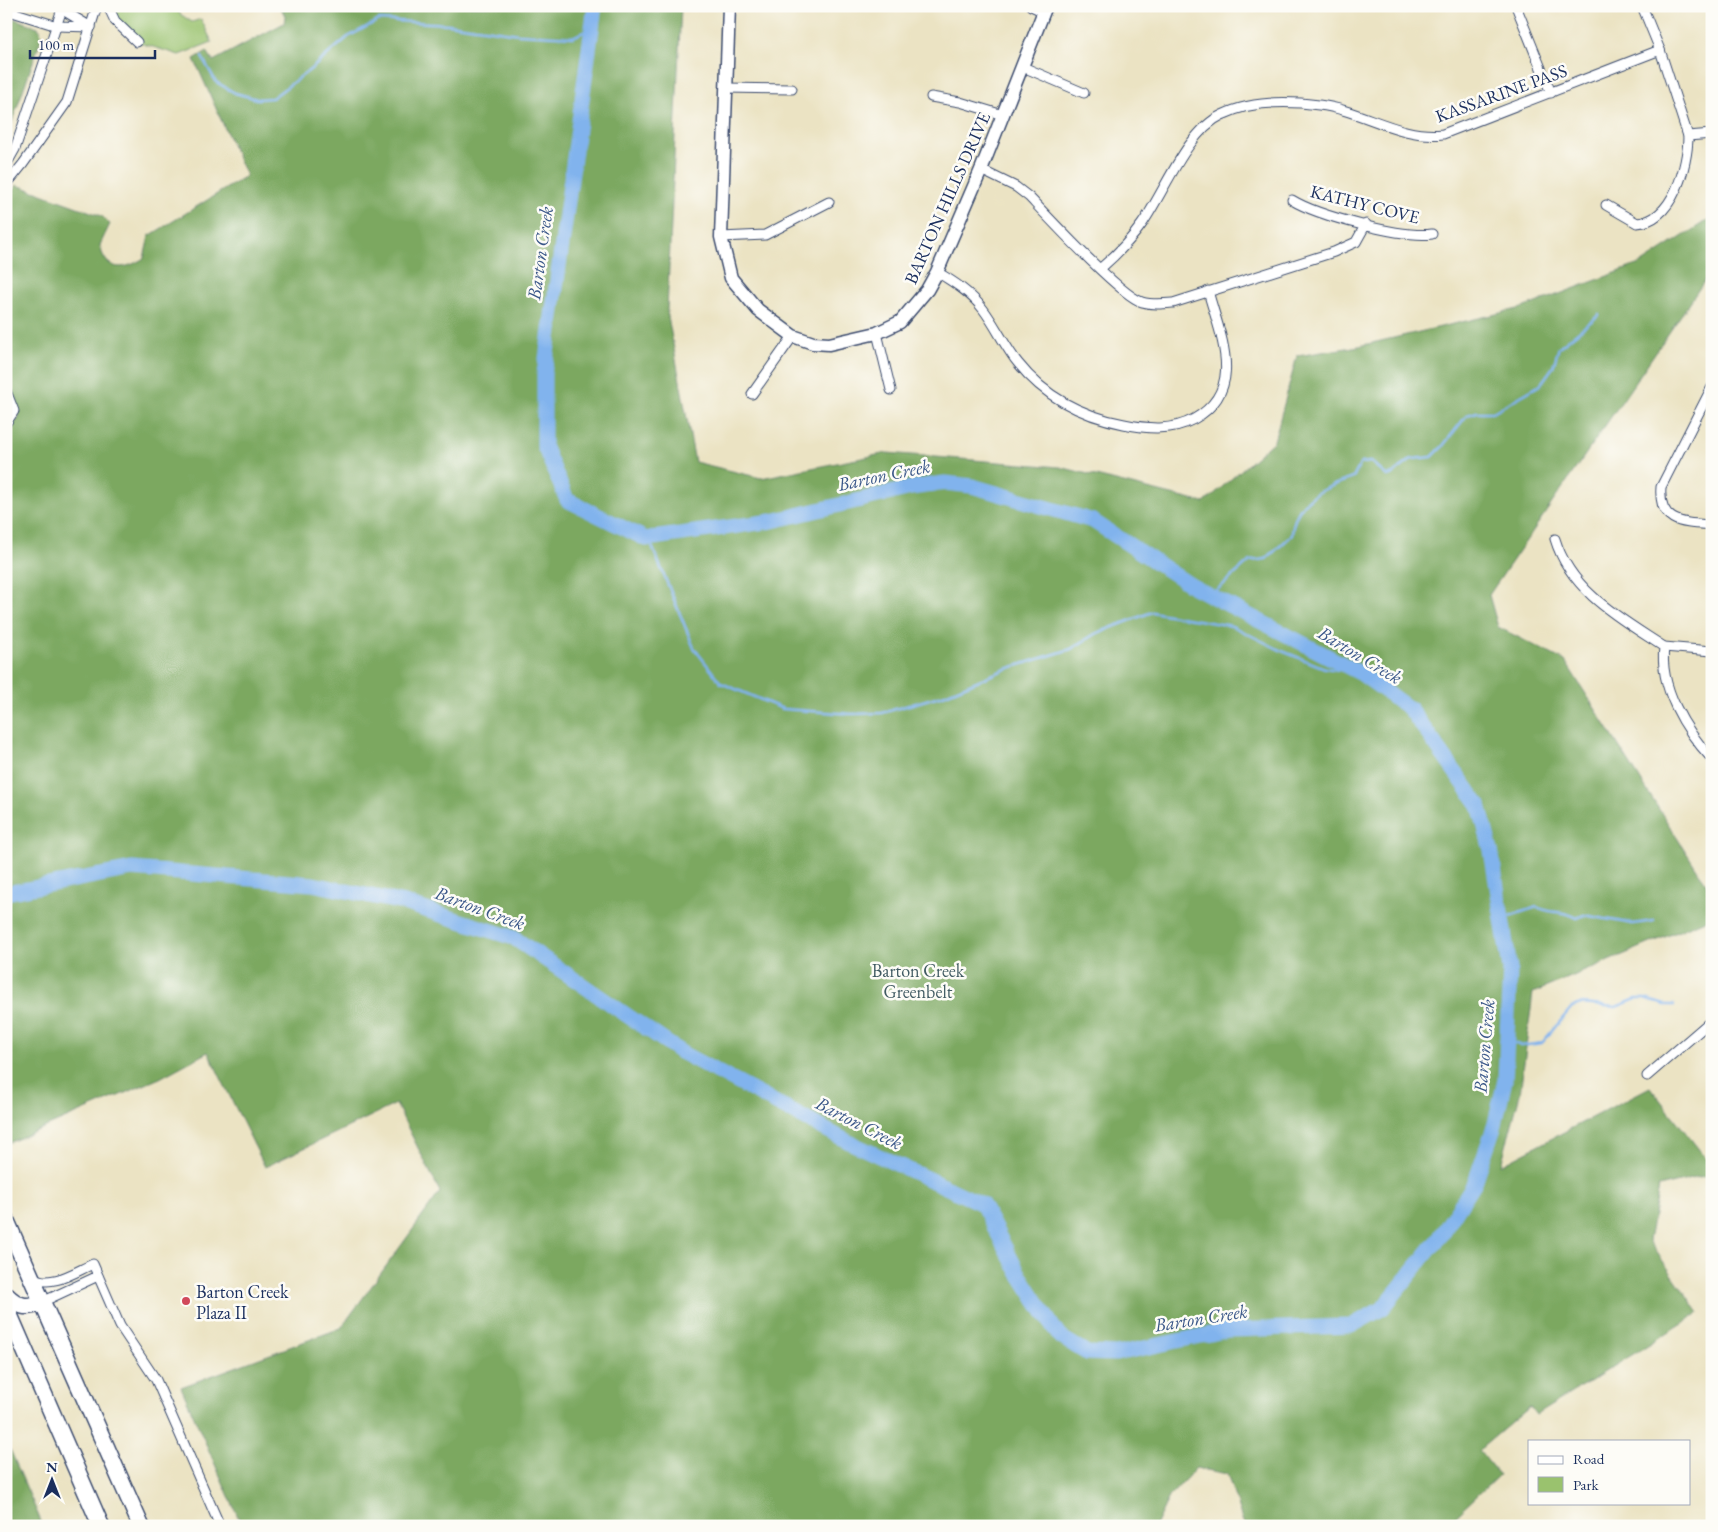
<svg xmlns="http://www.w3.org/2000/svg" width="1718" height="1532" viewBox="0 0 1718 1532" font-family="'EB Garamond',serif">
<rect width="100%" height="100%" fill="#fdfcf7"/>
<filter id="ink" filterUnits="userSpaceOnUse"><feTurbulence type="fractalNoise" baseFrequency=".02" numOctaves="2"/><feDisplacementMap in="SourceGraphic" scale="10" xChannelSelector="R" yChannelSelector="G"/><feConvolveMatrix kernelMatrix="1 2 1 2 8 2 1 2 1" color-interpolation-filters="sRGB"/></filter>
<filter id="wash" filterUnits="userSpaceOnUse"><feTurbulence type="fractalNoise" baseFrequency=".0096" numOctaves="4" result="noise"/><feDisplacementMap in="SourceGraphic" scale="20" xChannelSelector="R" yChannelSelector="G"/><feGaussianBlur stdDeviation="1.12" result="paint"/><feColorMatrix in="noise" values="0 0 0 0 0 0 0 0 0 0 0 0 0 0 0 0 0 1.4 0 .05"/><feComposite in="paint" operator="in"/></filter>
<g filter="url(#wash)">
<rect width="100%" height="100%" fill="#ebe3c3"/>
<path fill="#9ac26e" stroke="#5a7866" d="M108,6h68l4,8 12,8 9,-3 11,23 -33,13 -42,-13z"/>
<g fill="#7ba861" stroke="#4b6c60">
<path d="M280,6h401l-14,305 28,151 66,16 126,-25 173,14 144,36 70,-62 23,-85 62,-10 163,-38 120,-45 70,-46v53l-223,325 9,32 67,34 147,232v24l-179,76 -13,101 -19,71 149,-78 62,79v8l-53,13 -10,54 50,72 -163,102 -6,-8 -51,43 20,25 -54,51h-198l-4,-4 -16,-48 -31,-6 -27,29 -14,29h-913l-61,-139 160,-59 99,-136 -44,-88 -131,63 -57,-115 -48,26 -154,66v-714l13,-13 -13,-34v-184l11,-14 85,31 8,8 -10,21c5,27 24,26 44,13l5,-22 97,-60 -52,-117 13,-8 6,10 71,-38 1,-7z"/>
<path d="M6,16l32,11 4,9 -36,103z"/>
<path d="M6,1440l37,86h-37z"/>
</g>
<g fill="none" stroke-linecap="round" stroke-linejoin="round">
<g stroke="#81b3ed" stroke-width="2.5">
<path d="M202,57l14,25 19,11 22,6 15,-1 39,-29 37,-32 31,-17 69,4 71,10 54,3 19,-9"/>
<path d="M649,539l45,109 27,35 62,26 69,5 30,-1 61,-18 63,-26 65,-20 24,-15 57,-22 80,14 50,25 43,17 35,5"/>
<path d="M1210,596l40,-35 16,-2 26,-24c2,-36 31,-47 61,-57l8,-15 10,-1 16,14 6,-2 19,-15 20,-2 10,-10 25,-32 10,-3h16l47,-27 13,-18 6,-20 40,-32"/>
<path d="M1503,918l34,-11c13,7 28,3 40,11l7,-3 49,9 21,-3"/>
<path d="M1507,1040l14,6 21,-3 30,-36 9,-3 35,3 20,-8h9l20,6h9"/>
</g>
<path stroke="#81b3ed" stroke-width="15" d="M6,893l126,-24 181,15 91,19 110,35 168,115 167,89 133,62 36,68 41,64 28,17 29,1 113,-24 122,-4 32,-18 57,-71 35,-55 20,-58 10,-44 5,-111 -19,-119 -12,-45 -69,-96 -50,-36 -168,-87 -99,-65 -121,-35 -27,-3 -34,5 -139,33 -126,18 -79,-39 -23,-54v-72l51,-368"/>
</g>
</g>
<g filter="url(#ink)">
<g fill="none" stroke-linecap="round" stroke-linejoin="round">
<g stroke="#3a4a6d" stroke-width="11">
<g id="street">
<path d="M56,6l35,21"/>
<path d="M108,6l7,15 22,21"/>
<path d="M1031,6l13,6"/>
<path d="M1516,6l35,87"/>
<path d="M6,10l51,16 34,1"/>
<path d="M1023,67l61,26"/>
<path d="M727,88l65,1"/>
<path d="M931,97l29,5 43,13"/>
<path d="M1688,136l24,-2"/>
<path d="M6,165l9,-16 48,-143"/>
<path d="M981,170l35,17 13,10c19,20 92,99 113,105 10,3 20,2 31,1l161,-51 22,-10 10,-18"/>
<path d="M6,185l17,-21 44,-62 30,-96"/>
<path d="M1292,200c26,16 110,38 140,34"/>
<path d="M1606,205l31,18c36,-2 51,-58 51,-87l-28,-86 -18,-44"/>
<path d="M721,237l44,-2 64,-33"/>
<path d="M1101,268c15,-13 29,-27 41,-44 22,-31 45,-93 80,-109 28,-14 66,-14 97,-10 43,5 80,34 124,29l217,-84"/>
<path d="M937,272c17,10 34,21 46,37 13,17 22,38 35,54 27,34 64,53 106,61 24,5 48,7 70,-5 53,-30 26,-83 14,-128"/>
<path d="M877,333l14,57"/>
<path d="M1712,387l-51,100c-3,37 23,36 51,38"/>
<path d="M6,391l8,20 -8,12"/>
<path d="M752,394l41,-58"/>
<path d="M1555,539c16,53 65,79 109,108 -5,40 21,83 48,112"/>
<path d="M1664,647l48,4"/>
<path d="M1647,1076l65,-56"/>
<path d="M33,1277c18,12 43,-6 60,-13l27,62 36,54 64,146"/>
<path d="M42,1302l56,-26"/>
</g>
</g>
<g stroke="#3a4a6d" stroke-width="15">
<path id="secondary" d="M729,6l-8,231 10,41 27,32 35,26 20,7 16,1 48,-11 23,-11 27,-32 10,-18 44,-102 65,-164"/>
</g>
<g stroke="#3a4a6d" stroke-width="19">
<g id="highway">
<path d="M6,1220l135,306"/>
<path d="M6,1295c12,12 21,14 36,7"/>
<path d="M6,1307l95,219"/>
</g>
</g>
<use href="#street" stroke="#fff" stroke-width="9"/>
<use href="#secondary" stroke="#fff" stroke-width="12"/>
<use href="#highway" stroke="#fff" stroke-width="16"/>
</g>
</g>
<circle fill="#d1495b" stroke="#fdfcf7" stroke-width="2" cx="186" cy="1301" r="5"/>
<g text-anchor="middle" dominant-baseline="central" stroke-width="5" stroke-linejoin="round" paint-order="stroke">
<g font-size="18" fill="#1b2f5e" stroke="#fdfcf7">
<text transform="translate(1501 93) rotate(-20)">KASSARINE PASS</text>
<text transform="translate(947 198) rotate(-66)">BARTON HILLS DRIVE</text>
<text transform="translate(1365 204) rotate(14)">KATHY COVE</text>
</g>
<g font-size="18" fill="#415b63" stroke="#fdfcf7">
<text x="918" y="970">Barton Creek<tspan x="918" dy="21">Greenbelt</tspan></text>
</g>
<g font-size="18" fill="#1b2f5e" stroke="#fdfcf7" text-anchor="start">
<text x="196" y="1291">Barton Creek<tspan x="196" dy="21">Plaza II</tspan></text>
</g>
<g font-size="19" font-style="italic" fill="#3a5789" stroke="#fdfcf7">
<text transform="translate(540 253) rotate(-82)">Barton Creek</text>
<text transform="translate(884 475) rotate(-12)">Barton Creek</text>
<text transform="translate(1360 655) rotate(31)">Barton Creek</text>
<text transform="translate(480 908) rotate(20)">Barton Creek</text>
<text transform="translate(1484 1046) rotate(-85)">Barton Creek</text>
<text transform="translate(859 1123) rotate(27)">Barton Creek</text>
<text transform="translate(1201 1318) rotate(-9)">Barton Creek</text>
</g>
</g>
<rect width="1718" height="1532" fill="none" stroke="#fdfcf7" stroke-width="25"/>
<rect x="1528" y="1440" width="162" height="65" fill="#fdfcf7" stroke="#a3aaba"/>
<rect x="1538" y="1456" width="25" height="8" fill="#ffffff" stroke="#a3aaba"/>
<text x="1573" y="1464" font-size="15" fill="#1b2f5e">Road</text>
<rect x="1538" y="1477" width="25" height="15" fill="#9ac26e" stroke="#a3aaba"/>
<text x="1573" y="1490" font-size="15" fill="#1b2f5e">Park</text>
<g transform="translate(52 1480)" stroke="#fdfcf7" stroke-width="4" paint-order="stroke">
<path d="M0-4L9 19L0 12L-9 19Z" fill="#1b2f5e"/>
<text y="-8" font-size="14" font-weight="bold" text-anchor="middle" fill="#1b2f5e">N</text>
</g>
<path d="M30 50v8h125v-8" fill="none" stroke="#1b2f5e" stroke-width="2.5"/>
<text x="38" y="50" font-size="15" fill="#1b2f5e" stroke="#fdfcf7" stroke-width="4" paint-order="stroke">100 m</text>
</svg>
